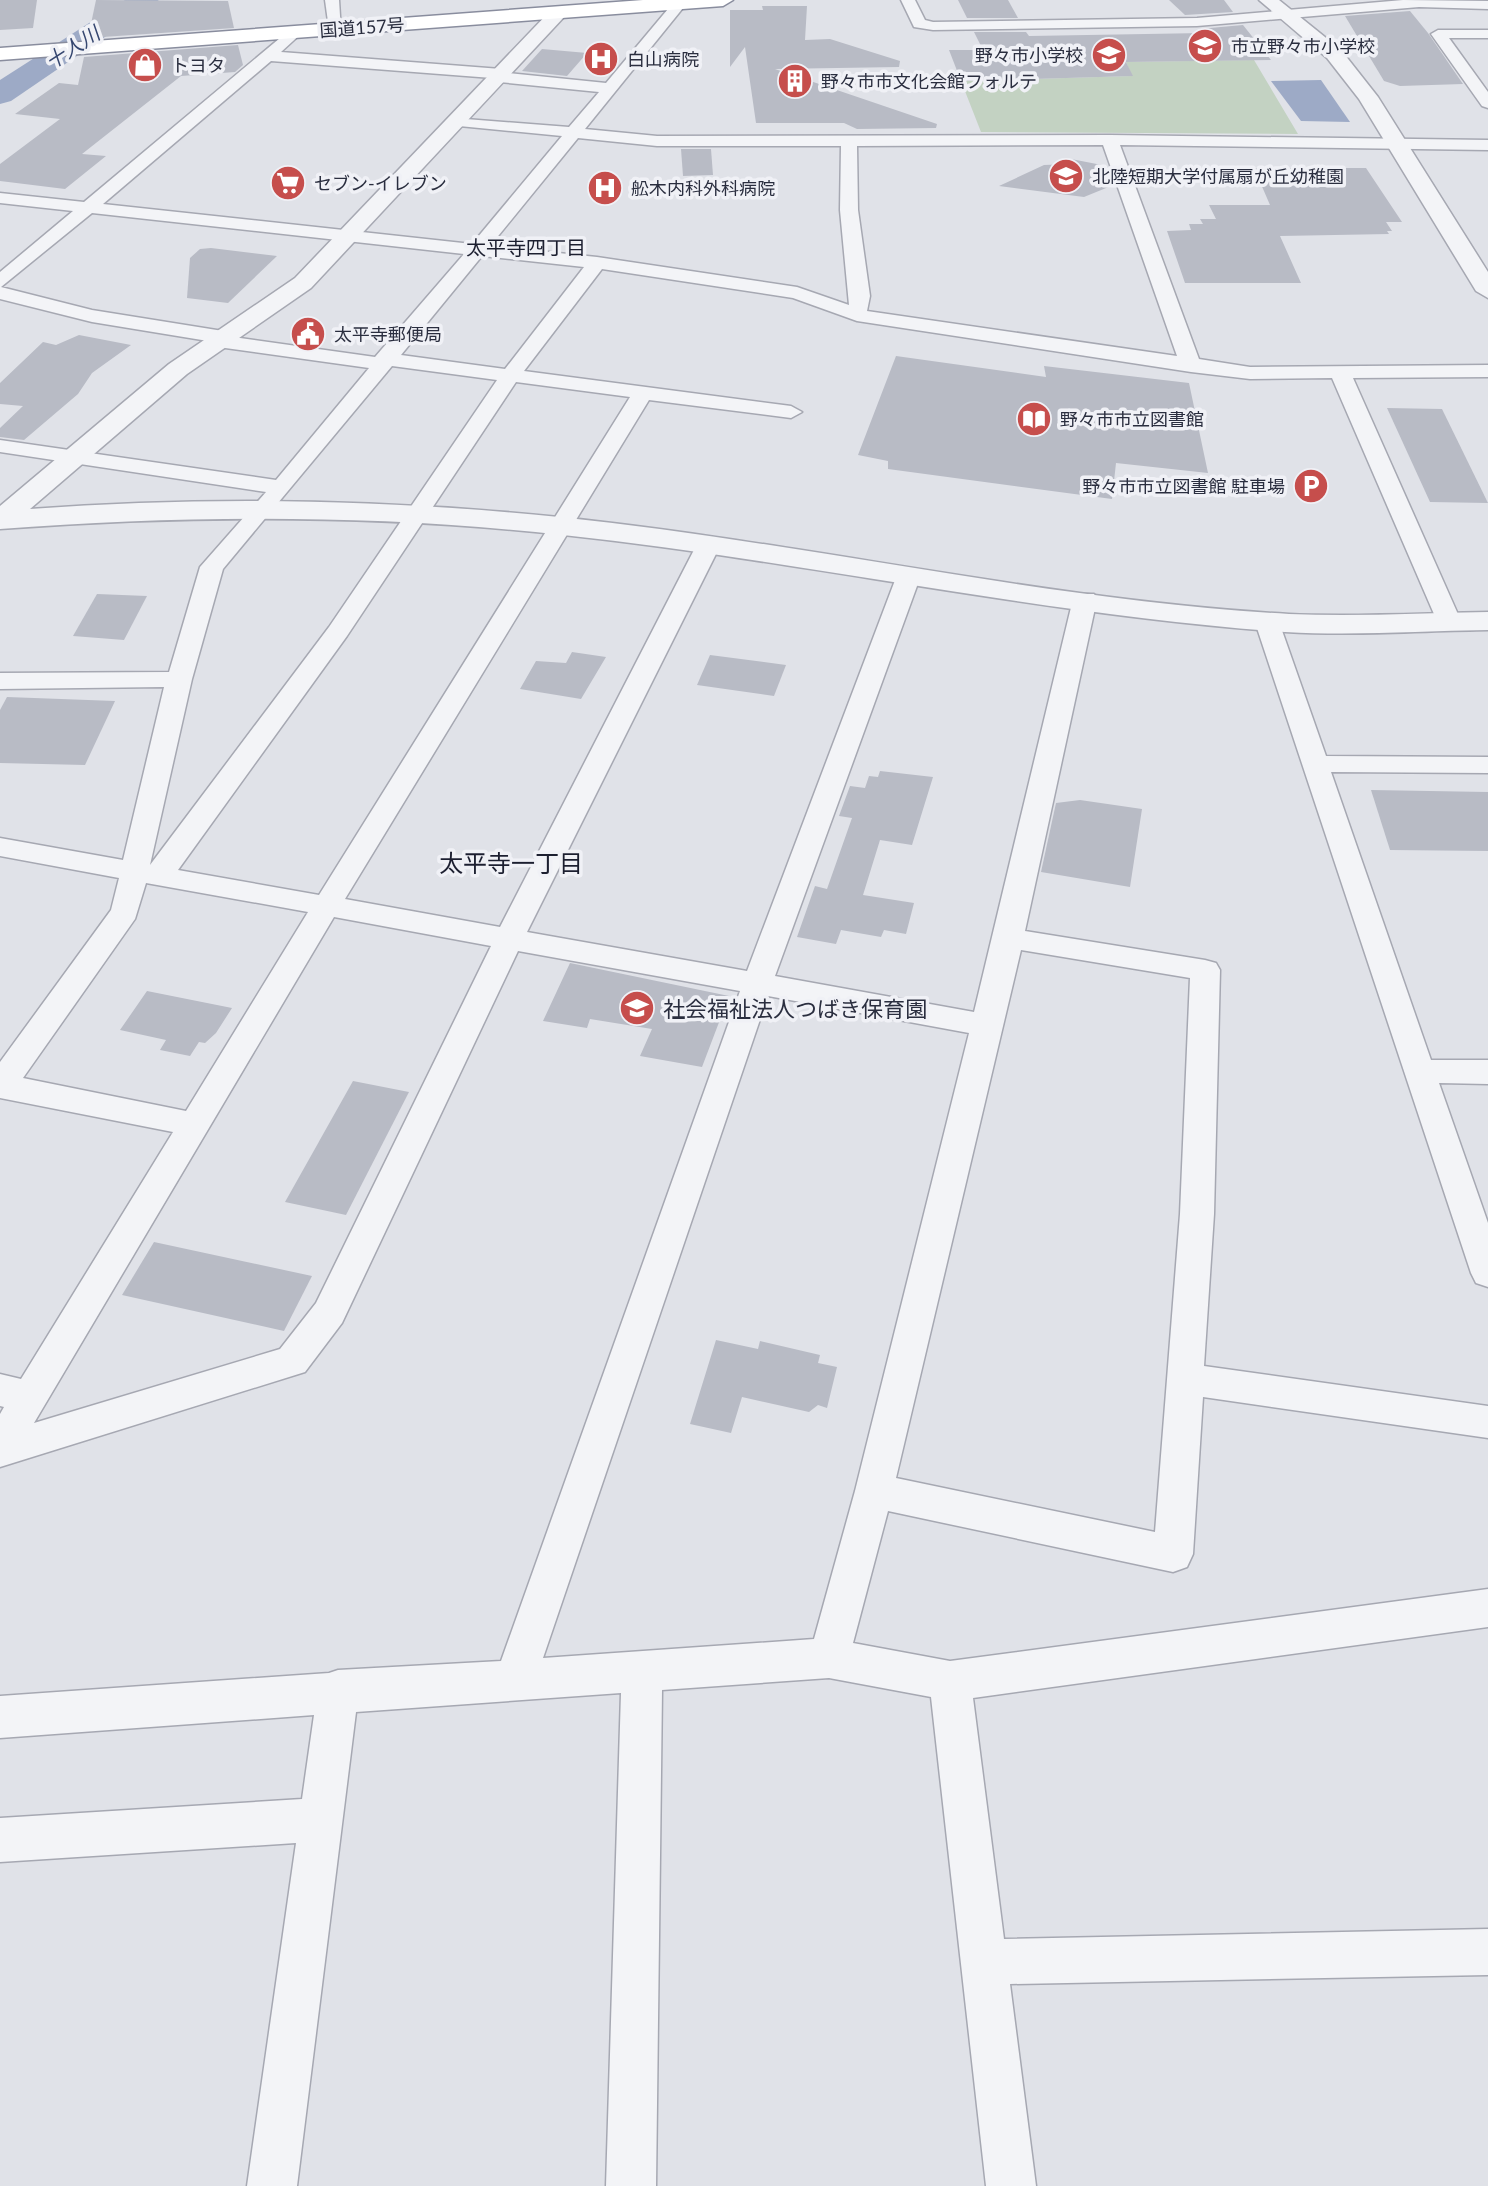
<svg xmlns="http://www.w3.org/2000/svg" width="1488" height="2186" viewBox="0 0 1488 2186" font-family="Lato,'Noto Sans JP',sans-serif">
<rect width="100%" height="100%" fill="#e0e2e8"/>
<path fill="#c3d2c2" d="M1254,60l44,74 -317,-2 -20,-51 171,-5 -6,-14z"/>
<path fill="#9daac6" d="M1321,80l29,42 -49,-1 -30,-40z"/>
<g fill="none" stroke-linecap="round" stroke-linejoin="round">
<path fill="#9daac6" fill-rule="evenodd" d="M125,0h34l-148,101 -11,3v-24z"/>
</g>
<g fill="#b8bbc5">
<path d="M0,0h37l-4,28 -33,2z"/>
<path d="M96,0l132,1 6,27 -146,10z"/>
<path d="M958,0h50l10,18h-51z"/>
<path d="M1169,0h55l9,12 -48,3z"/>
<path d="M762,6h45l-2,34 25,-1 70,22 -1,6 -124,2 162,55 -1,4 -79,1 -13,-6h-88l-11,-76 -15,20v-57h33z"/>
<path d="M1410,11l18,22 35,51 -63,2 -16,-5 -39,-65z"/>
<path d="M1243,25l28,35 -145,2 7,14 -172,5 -12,-31h34l-9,-18h52l3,4 175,-3 -5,-4z"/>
<path d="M238,45l5,20 -8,7 -54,4 -99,78 24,2 -41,33 -65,-8v-17l60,-45 -45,-5 44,-31 19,2 6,-28z"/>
<path d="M542,49l45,4 -20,23 -45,-5z"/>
<path d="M681,149h30l2,26 -30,1z"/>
<path d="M1071,159l36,7 4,20 -27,11 -85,-11 45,-21 26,-1z"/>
<path d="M1254,168h112l36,54h-16l6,9h-5l2,3 -109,2 21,47h-116l-18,-52 24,-1 -2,-6h14l-3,-5h16l-7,-14h61z"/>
<path d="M211,248l66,8 -49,47 -41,-5 3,-40 10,-9z"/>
<path d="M79,335l52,10 -39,28 -14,21 -54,46 -24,-3v-9l23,-22 -23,-2v-21l43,-41 13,3z"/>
<path d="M896,356l150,21 -2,-11 145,17 19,90 -92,-10 -4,36 -224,-30v-8l-30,-6z"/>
<path d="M1387,408l55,1 46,94 -58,-1z"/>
<path d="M97,594l50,2 -23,44 -51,-4z"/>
<path d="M572,652l34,5 -25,42 -61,-10 16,-28 30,2z"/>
<path d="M710,655l76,10 -12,31 -77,-11z"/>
<path d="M7,697l108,4 -30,64 -85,-2v-53z"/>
<path d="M880,771l53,6 -21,68 -32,-5 -17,55 51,8 -8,31 -22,-4 -3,7 -40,-7 -5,14 -39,-7 18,-51 12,3 25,-71 -13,-2 11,-30 15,2 4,-12 9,1z"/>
<path d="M1371,790l117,2v59l-98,-1z"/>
<path d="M1080,800l62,9 -12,78 -89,-15 15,-69z"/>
<path d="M570,963l159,33 -27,71 -62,-11 12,-27 -62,-10 -3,9 -44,-7z"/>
<path d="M147,991l85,17 -16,25 -11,10 -6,-1 -9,14 -30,-6 6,-10 -46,-10z"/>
<path d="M353,1081l56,11 -63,123 -61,-13z"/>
<path d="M154,1242l158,34 -28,55 -162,-36z"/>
<path d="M716,1340l42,9 2,-8 60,14 -2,8 19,4 -10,41 -9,-3 -9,7 -67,-15 -11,36 -41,-9z"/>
</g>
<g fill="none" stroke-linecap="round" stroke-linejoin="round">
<g stroke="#a6a8b2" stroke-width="3">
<g id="minor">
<path d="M325,0h14l2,32 -12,-3z"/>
<path d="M671,0l16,3 -102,126 72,7 453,-1 378,5v10l-368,-5 79,214 51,8 238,-2v12l-135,1 108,243 -3,5h-18l-3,-5 -105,-243 -82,1 -59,-7 -334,-51 -64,-23 -191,-29 -78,102 267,35 11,6 -11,6 -142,-18 -304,499 155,28 196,-381 12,-7 12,7 -193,386 220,39 150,-396 12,-7 12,7 -146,401 199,36 99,-413 3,-5h18l3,5 -72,332 180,29 11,3 4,7 -6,244 -10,152 284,40v32l-285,-41 -10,157 -6,13 -14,5 -285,-61 -35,132 97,18 538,-72v38l-515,71 31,241 484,-10v46l-478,9 26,202h-50l-55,-489 -102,-19 -167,12 -6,496h-50l15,-493 -265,19 -59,474h-50l49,-343 -296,19v-44l302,-19 12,-84 -314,23v-42l329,-23 9,-3 163,-9 239,-670 -222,-40 -176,372 -37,49 -305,95v-53l4,-7 -4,-1v-32l21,5 152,-247 -173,-34v-36l111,-152 8,-32 -119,-22v-18l123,22 41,-173 -164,2v-16l169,-1 31,-105 66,-75 -266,-40v-12l276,40 93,-112 -151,-21 -10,-6 -116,-19 -92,-23v-27l73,-61 -73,-8v-10l84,9 208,-174 12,3 -23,21 220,17 7,4 98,10 67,-80zM271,61l221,17 7,4 100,10 -30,35 -116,-9v6l6,2 103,10 -90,108 -369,-40zM578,138l79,8h184l-1,64 9,95 -52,-18 -200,-30 -107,-11zM1103,145l74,211 -310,-45 3,-15 -12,-86 -1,-64zM92,213l372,41 -89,103 -142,-20 -10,-6 -131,-21 -91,-23zM482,256l102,11 -79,102 -104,-14zM392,366l105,14 -168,247 -179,238 42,-186 31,-110zM516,382l114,15 -311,498 -141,-25 169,-234zM146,883l162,29 -122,199 -163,-33 112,-159zM334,917l157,29 -175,357 -36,46 -246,74zM1021,950l169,28 -10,236 -25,318 -259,-54zM768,996l201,37 -114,458 -41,148 -271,19z"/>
<path d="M901,0h14l10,20 8,2 264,-4 206,-18 85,1v8l-69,-2 -222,19 -264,4 -19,-3z"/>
<path d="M1438,30h50v8h-39l39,54v16l-6,-2 -51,-72z"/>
<path d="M1267,615l12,7 47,134 162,1v16l-157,-1 100,288h57v24l-49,-1 49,140v64l-12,-4 -5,-10 -216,-651z"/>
</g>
</g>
<g stroke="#a6a8b2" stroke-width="3">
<g id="tertiary">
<path d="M1259,0h20l62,50 37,47 110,175v26l-12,-7 -117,-192 -32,-41z"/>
<path d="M559,7l9,5 -3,4 -254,272 -124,86 -157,135c176,-13 353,-10 529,8 244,25 485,83 730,97 66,3 133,-1 199,-2v18c-67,1 -135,6 -203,2 -242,-17 -481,-71 -722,-97 -188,-21 -375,-20 -563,-6v-23l169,-142 126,-86 258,-270z"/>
</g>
</g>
<g stroke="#898d9e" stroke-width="3">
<path id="trunk" d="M643,0h90l-10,6 -723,54v-12z"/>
</g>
<use href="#minor" fill="#f3f4f7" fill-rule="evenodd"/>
<use href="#tertiary" fill="#f3f4f7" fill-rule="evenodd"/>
<use href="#trunk" fill="#fff" fill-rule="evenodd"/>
</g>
<defs>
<g id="school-disc" transform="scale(1.8)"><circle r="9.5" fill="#c64e4c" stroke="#f0f1f6"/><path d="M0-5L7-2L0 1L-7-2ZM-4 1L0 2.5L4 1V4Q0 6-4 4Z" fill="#fff"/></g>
<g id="hospital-disc" transform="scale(1.8)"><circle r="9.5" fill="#c64e4c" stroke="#f0f1f6"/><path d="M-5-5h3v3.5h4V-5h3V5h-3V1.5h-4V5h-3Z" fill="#fff"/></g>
<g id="shop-disc" transform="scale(1.8)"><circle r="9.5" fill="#c64e4c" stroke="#f0f1f6"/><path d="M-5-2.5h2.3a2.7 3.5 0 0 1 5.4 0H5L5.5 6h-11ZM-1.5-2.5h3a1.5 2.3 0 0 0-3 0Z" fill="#fff"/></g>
<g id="building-disc" transform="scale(1.8)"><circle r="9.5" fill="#c64e4c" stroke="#f0f1f6"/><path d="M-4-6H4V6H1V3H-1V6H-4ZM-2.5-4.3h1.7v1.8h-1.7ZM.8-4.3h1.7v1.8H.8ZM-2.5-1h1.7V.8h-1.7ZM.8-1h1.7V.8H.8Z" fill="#fff"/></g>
<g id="supermarket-disc" transform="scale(1.8)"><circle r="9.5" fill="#c64e4c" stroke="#f0f1f6"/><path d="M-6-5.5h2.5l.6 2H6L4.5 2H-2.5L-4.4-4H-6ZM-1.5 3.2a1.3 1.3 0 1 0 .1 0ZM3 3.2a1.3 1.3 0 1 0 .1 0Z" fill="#fff"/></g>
<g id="civic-disc" transform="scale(1.8)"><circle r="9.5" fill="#c64e4c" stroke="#f0f1f6"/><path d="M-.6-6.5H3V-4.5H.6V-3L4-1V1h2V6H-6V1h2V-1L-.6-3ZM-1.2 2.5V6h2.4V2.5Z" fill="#fff"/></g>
<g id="library-disc" transform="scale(1.8)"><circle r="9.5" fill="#c64e4c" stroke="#f0f1f6"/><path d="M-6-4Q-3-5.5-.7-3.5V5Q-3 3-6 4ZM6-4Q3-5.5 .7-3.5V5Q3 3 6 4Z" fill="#fff"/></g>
<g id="parking-disc" transform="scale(1.8)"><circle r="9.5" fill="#c64e4c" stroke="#f0f1f6"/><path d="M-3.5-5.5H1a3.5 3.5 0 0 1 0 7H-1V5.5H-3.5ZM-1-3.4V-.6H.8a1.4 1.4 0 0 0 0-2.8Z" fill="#fff"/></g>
</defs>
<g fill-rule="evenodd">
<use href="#school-disc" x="1205" y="46"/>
<use href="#school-disc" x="1109" y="55"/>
<use href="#hospital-disc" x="601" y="59"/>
<use href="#shop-disc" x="145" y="65"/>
<use href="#building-disc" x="795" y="81"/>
<use href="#school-disc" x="1066" y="176"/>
<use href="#supermarket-disc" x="288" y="183"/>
<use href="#hospital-disc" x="605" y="188"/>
<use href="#civic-disc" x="308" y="334"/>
<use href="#library-disc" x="1034" y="419"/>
<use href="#parking-disc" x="1311" y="486"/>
<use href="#school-disc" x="637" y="1008"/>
</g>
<g text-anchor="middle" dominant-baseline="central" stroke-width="7" stroke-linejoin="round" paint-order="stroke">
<g font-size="18" fill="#2a2e3f" stroke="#f0f1f6">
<text transform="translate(362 27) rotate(-4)">国道157号</text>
</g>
<g font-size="18" fill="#2a2e3f" stroke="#f0f1f6" text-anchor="start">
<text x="1231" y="46">市立野々市小学校</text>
<text x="1083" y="55" text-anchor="end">野々市小学校</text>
<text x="627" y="59">白山病院</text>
<text x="171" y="65">トヨタ</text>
<text x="821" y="81">野々市市文化会館フォルテ</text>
<text x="1092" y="176">北陸短期大学付属扇が丘幼稚園</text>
<text x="314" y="183">セブン-イレブン</text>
<text x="631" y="188">舩木内科外科病院</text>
<text x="334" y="334">太平寺郵便局</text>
<text x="1060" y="419">野々市市立図書館</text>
<text x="1285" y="486" text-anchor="end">野々市市立図書館 駐車場</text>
</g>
<g font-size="20" font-style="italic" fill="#364770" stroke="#f0f1f6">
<text transform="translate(72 47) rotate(-33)">十人川</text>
</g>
<g font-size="20" fill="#1c1f30" stroke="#f0f1f6">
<text x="526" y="247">太平寺四丁目</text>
</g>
<g font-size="22" fill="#2a2e3f" stroke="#f0f1f6" text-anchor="start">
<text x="663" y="1008">社会福祉法人つばき保育園</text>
</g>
<g font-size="24" fill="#1c1f30" stroke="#f0f1f6">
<text x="511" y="862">太平寺一丁目</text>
</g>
</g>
</svg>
